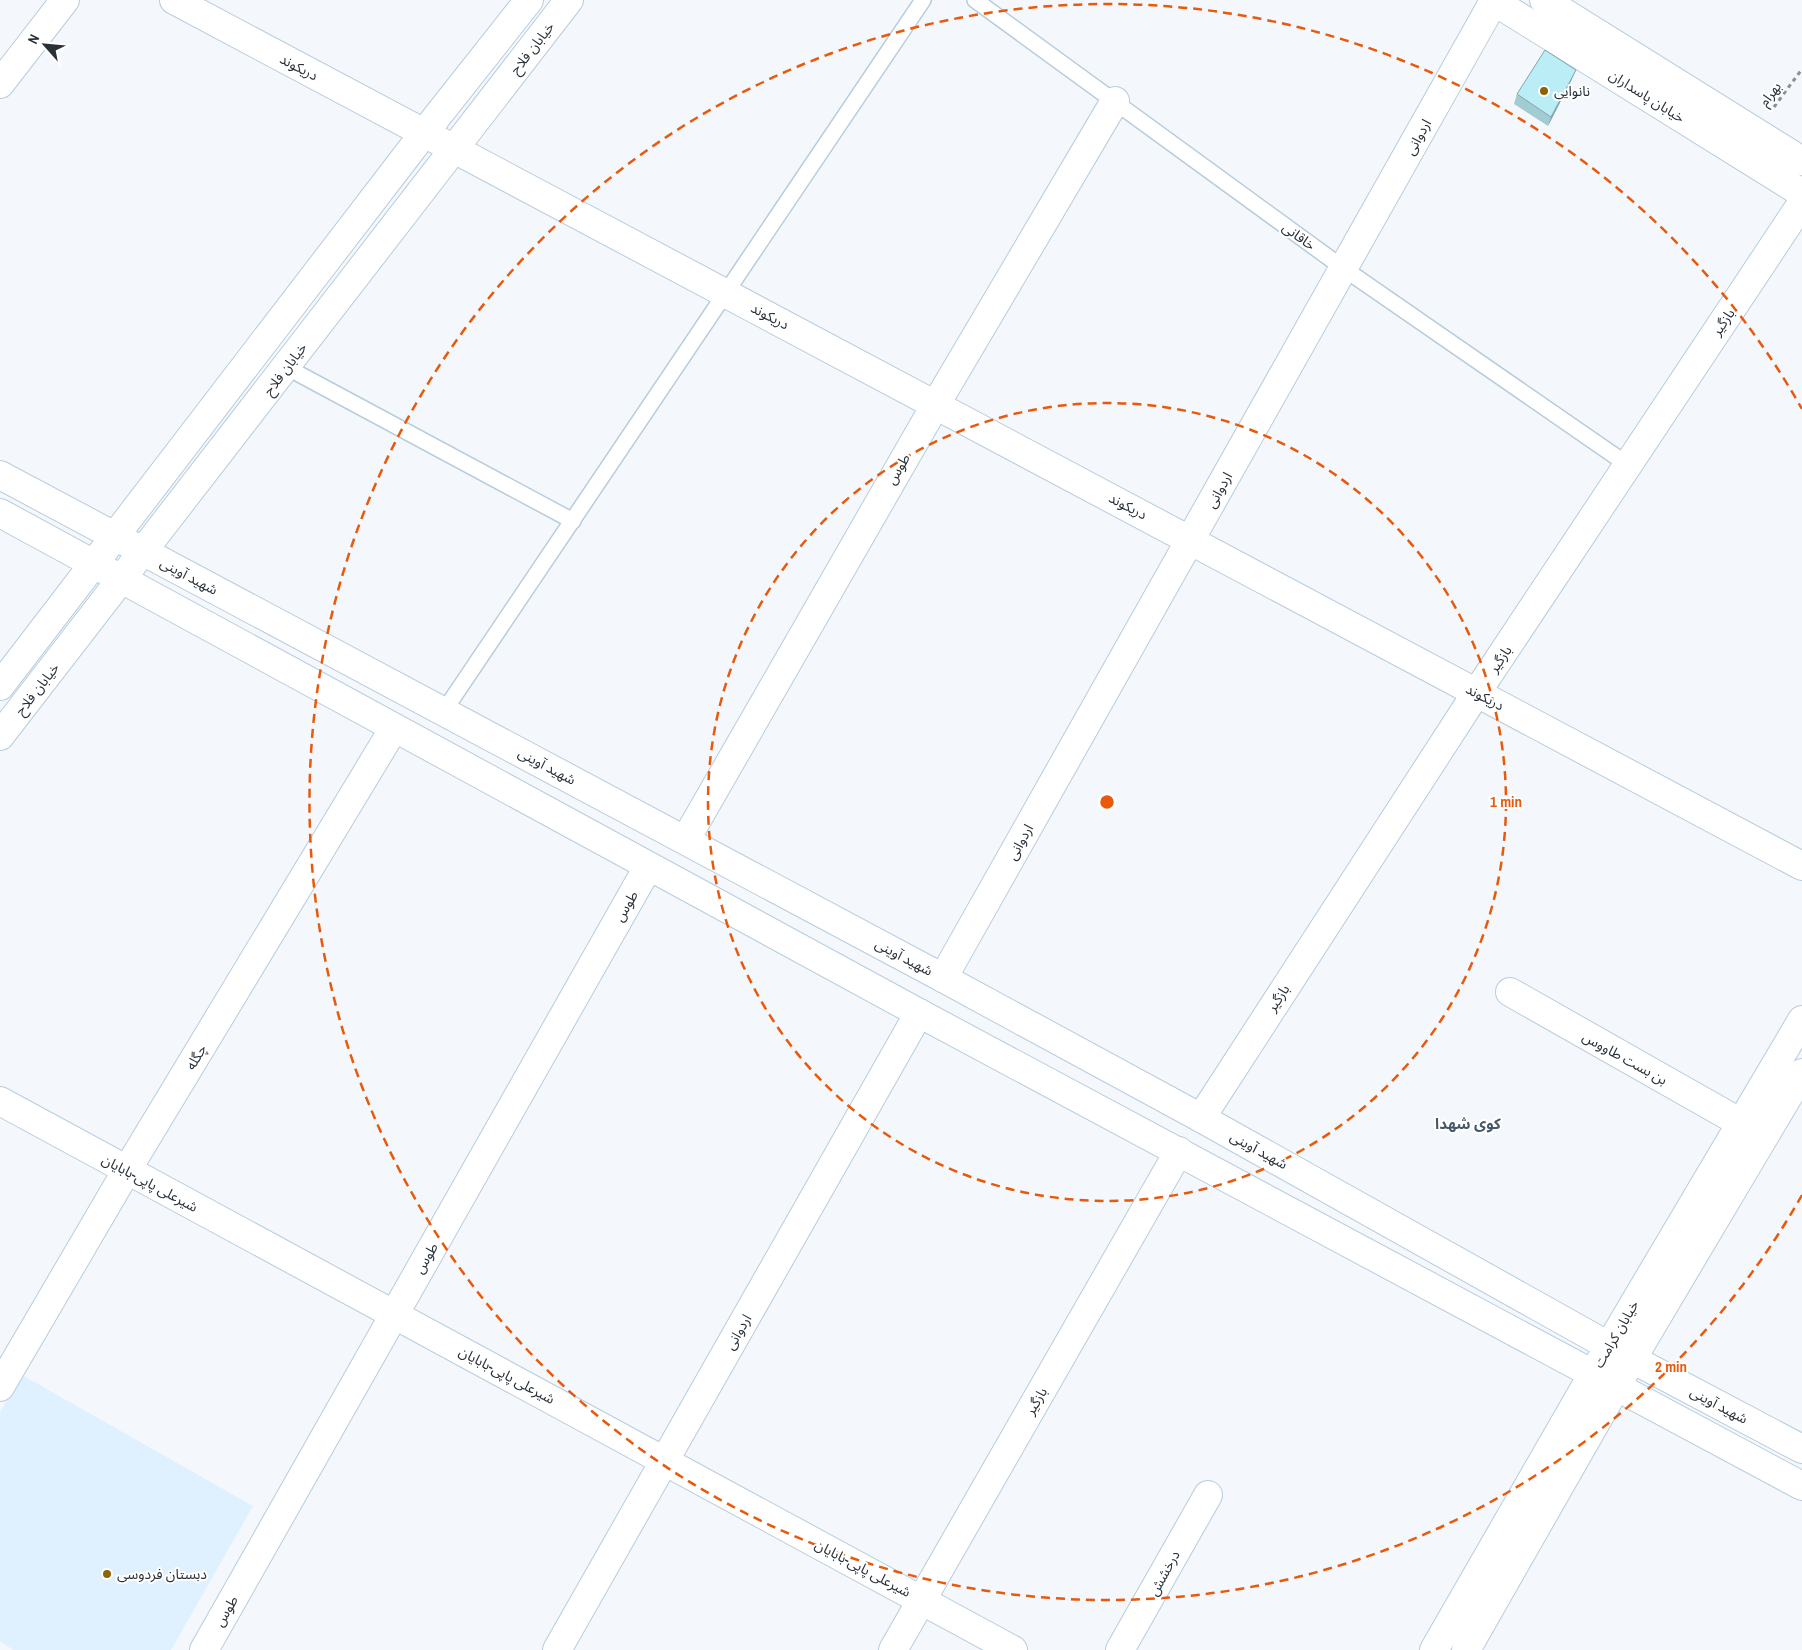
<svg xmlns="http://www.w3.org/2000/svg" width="1802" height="1650" viewBox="0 0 1802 1650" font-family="'Archivo Narrow','Noto Sans Arabic',sans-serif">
<rect width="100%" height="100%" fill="#f4f8fc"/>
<path fill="#dff0ff" d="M22,1375l231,131 -82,144h-157l-14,-8v-230z"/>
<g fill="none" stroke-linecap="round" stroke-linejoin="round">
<g stroke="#b7ccde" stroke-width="18">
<g id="service">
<path d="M975,0l368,268 285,197"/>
<path d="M286,367l287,154"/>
<path d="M444,711l479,-711"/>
</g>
</g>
<g stroke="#b7ccde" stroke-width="30">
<g id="minor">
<path d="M174,0l1628,866"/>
<path d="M0,84l65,-84"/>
<path d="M686,839l250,-435 179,-303"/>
<path d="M943,978l551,-977"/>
<path d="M1510,992l231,131"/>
<path d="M0,1101l1013,549"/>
<path d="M1201,1118l276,-426 325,-489"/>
<path d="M0,1387l127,-217 267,-442"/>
<path d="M204,1650l444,-783"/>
<path d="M557,1650l362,-637"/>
<path d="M893,1650l286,-499"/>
<path d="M1120,1650l88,-155"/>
</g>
</g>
<g stroke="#b7ccde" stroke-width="30">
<g id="tertiary">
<path d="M0,475l943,503 258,140 431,241 170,90"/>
<path d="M0,513l919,500 883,473"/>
<path d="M0,686l424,-553 105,-133"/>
<path d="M0,736l569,-736"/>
</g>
</g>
<g stroke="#b7ccde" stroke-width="30">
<g id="secondary">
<path d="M1492,0l310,193"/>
<path d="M1544,0l258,161"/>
<path d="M1434,1650l175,-304 193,-326"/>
<path d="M1466,1650l166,-291 170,-286"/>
</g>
</g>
<path stroke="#898f94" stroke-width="3" stroke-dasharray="4 4" stroke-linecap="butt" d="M1774,107l28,-38"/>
<use href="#service" stroke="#fff" stroke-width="15"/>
<use href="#minor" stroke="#fff" stroke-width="28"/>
<use href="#tertiary" stroke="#fff" stroke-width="28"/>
<use href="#secondary" stroke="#fff" stroke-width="28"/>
</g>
<path fill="#a1ccd4" d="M1572,79l-24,47 -34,-22 3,-10z"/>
<path fill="#83a6ad" d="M1576,70l-4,9 -24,47 3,-9z"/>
<path fill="#bbedf7" stroke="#83a6ad" d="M1545,50l31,20 -25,47 -34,-23z"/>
<g fill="none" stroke="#e8590c" stroke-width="2.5" stroke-dasharray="9 6">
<circle cx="1107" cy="802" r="399"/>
<path d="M1802 1195A798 798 0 1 1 1802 409"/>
</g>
<g fill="#8c6406" stroke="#fff" stroke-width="2">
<circle cx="1544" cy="91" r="5"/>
<circle cx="107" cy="1574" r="5"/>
</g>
<g text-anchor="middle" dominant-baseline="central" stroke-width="4" stroke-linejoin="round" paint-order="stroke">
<g font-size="14" fill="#293138" stroke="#fff">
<text transform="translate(532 48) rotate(-52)">خیابان فلاح</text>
<text transform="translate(299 67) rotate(28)">دریکوند</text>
<text transform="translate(1770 94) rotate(-53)">بهرام</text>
<text transform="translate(1647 96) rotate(32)">خیابان پاسداران</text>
<text transform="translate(1418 137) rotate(-61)">اردوانی</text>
<text transform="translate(1299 236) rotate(36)">خاقانی</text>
<text transform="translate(770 316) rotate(28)">دریکوند</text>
<text transform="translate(1723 322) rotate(-56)">بازگیر</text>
<text transform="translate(285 369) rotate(-53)">خیابان فلاح</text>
<text transform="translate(898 469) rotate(-60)">طوس</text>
<text transform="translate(1219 490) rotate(-61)">اردوانی</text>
<text transform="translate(1128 506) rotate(28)">دریکوند</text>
<text transform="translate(189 576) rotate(28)">شهید آوینی</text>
<text transform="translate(1500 659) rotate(-56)">بازگیر</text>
<text transform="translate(37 689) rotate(-52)">خیابان فلاح</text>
<text transform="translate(1485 697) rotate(28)">دریکوند</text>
<text transform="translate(547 766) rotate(28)">شهید آوینی</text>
<text transform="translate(1020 842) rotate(-61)">اردوانی</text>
<text transform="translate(626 906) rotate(-60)">طوس</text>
<text transform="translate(904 957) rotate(28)">شهید آوینی</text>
<text transform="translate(1278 998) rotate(-57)">بازگیر</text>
<text transform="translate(196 1057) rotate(-59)">چگله</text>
<text transform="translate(1625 1058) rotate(29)">بن بست طاووس</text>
<text transform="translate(1259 1150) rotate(29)">شهید آوینی</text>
<text transform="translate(150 1183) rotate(28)">شیرعلی پاپی-بابایان</text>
<text transform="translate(426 1258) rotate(-60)">طوس</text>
<text transform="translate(738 1332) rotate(-60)">اردوانی</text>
<text transform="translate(1616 1334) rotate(-60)">خیابان کرامت</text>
<text transform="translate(507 1375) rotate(28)">شیرعلی پاپی-بابایان</text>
<text transform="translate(1036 1401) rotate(-60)">بازگیر</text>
<text transform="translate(1719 1405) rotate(28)">شهید آوینی</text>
<text transform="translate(863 1568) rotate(28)">شیرعلی پاپی-بابایان</text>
<text transform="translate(1164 1573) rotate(-61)">درخشش</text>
<text transform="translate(226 1611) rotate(-60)">طوس</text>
</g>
<g font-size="14" fill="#293138" stroke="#fff" text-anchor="start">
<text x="1554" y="91">نانوایی</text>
<text x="117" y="1574">دبستان فردوسی</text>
</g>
<g font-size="15" font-weight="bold" fill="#475968" stroke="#fff">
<text x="1468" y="1123">کوی شهدا</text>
</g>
</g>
<circle cx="1107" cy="802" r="8" fill="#e8590c" stroke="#fff" stroke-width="2.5"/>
<g font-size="15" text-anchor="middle" font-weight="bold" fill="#e8590c" stroke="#fff" stroke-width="4" stroke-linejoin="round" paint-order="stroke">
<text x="1506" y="807">1 min</text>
<text x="1671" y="1372">2 min</text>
</g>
<g transform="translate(45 45) rotate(297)" stroke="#ffffff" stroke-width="4" paint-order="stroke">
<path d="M0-4L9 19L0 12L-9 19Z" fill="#293138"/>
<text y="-8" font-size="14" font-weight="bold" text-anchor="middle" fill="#293138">N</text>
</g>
</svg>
